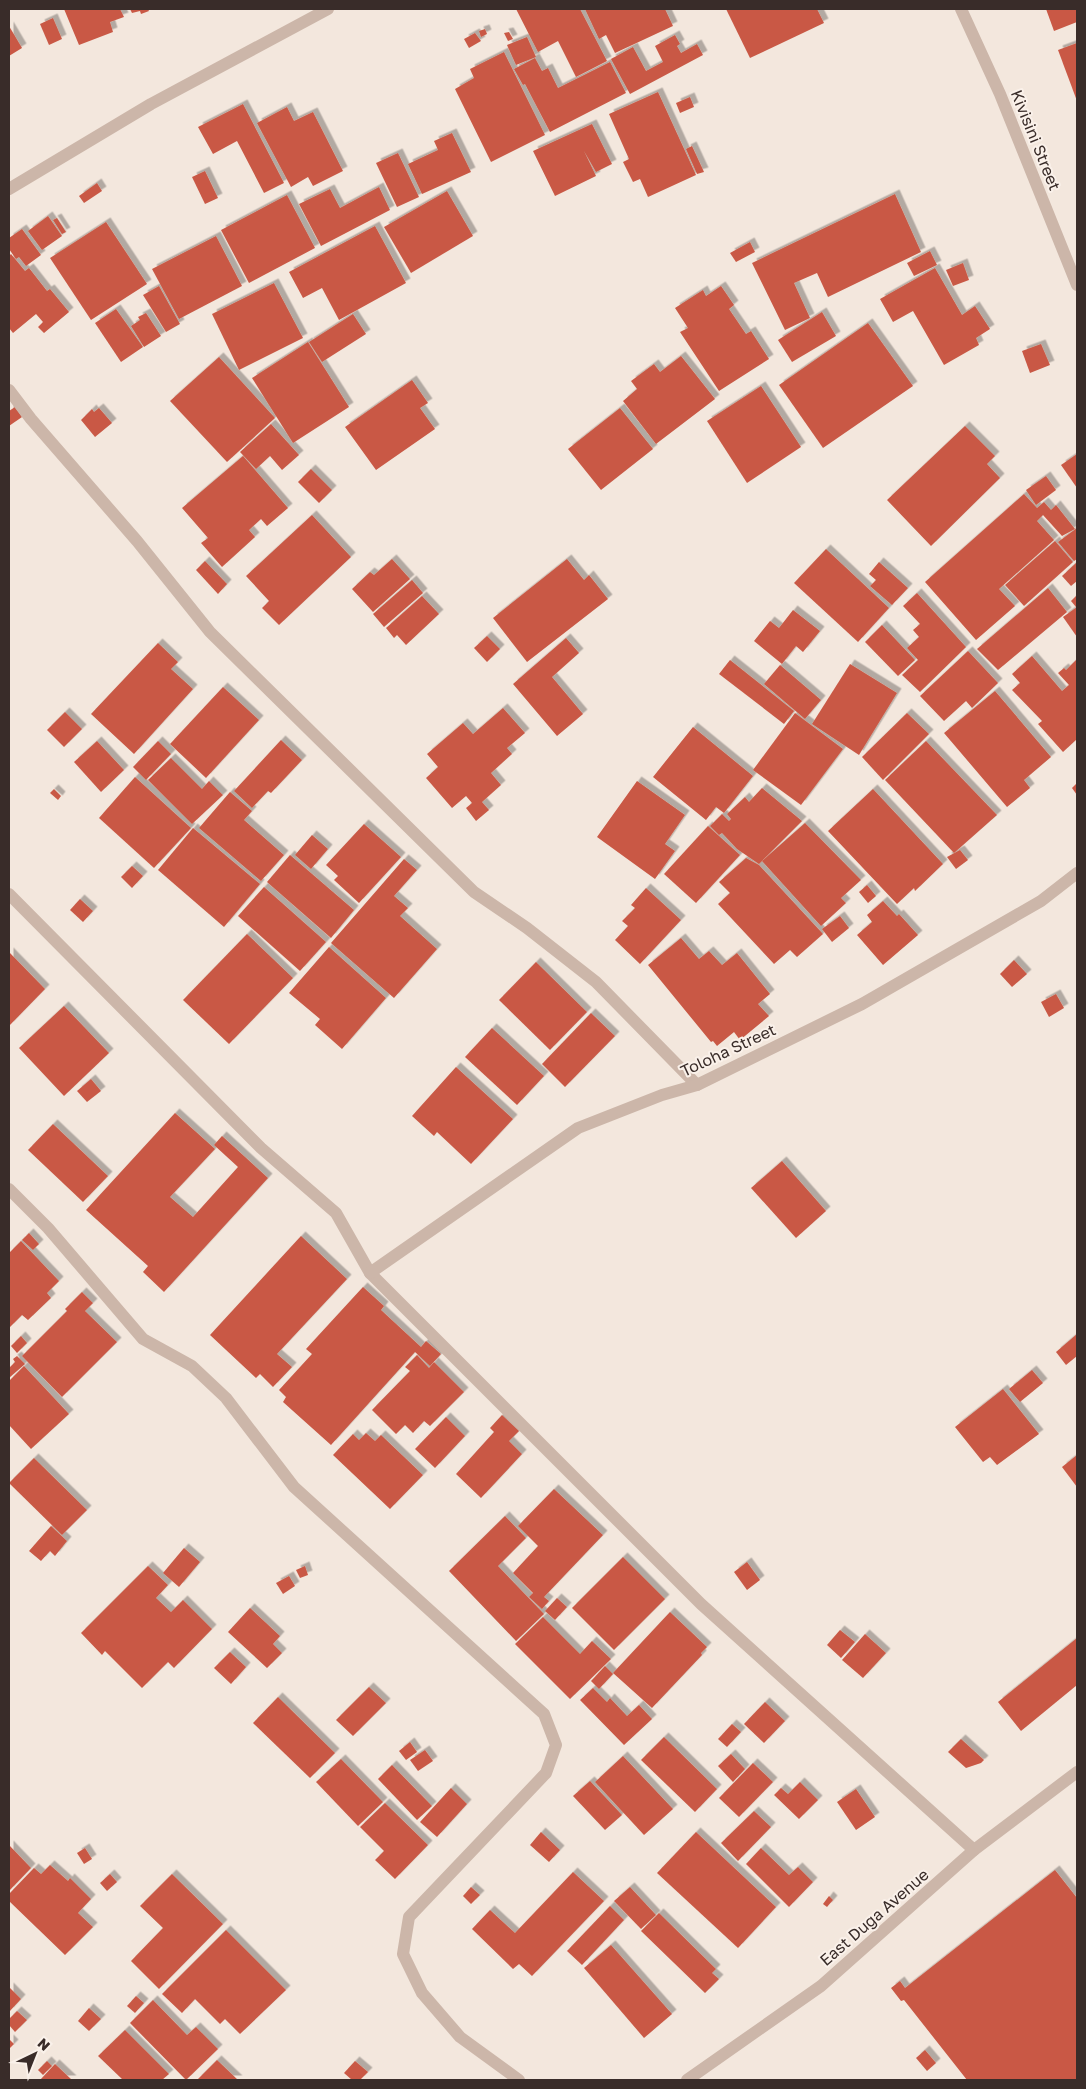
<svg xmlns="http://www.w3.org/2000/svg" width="1086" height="2089" viewBox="0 0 1086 2089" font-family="'Golos Text',sans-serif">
<defs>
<filter id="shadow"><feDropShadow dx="4.5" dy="-4.5" stdDeviation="0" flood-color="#0004"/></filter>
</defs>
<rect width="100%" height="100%" fill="#f3e7dd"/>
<g fill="#c95945" filter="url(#shadow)">
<path d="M64,9h56l4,8 -14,5 3,10 -34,13z"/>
<path d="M130,9h18l1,2 -8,3 -1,-3 -8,2z"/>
<path d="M516,9h64l27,52 -31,16 -18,-36 -20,11z"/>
<path d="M585,9h80l8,17 -58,27 -9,-18 -7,4z"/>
<path d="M726,9h91l7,14 -74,35z"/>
<path d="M1046,9h31v13l-23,9z"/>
<path d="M53,18l9,21 -13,6 -9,-21z"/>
<path d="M9,26l13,22 -13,8z"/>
<path d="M485,29l2,5 -6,3 -2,-6z"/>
<path d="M509,32l4,7 -5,2 -4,-8z"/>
<path d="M475,33l6,8 -12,7 -5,-9z"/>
<path d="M675,35l5,9 -3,2 4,7 16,-9 6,11 -73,39 -19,-35 22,-12 13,24 17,-9 -8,-16z"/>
<path d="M527,37l9,20 -20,8 -9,-20z"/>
<path d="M1077,43v58l-19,-51z"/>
<path d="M504,52l41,83 -54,27 -36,-73 19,-11 -4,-9z"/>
<path d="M535,58l7,13 6,-3 10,20 52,-26 16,31 -76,39 -25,-48 -2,1 -9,-16z"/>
<path d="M658,92l38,83 -48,22 -8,-18 -7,3 -10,-20 6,-3 -20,-45z"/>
<path d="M690,97l4,10 -14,6 -4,-10z"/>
<path d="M243,104l41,79 -20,10 -27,-52 -24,13 -15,-27z"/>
<path d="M287,107l7,14 19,-9 30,59 -30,15 -5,-9 -17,10 -34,-64z"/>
<path d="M592,124l20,40 -16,8 -12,-21 12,25 -41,20 -22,-45z"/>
<path d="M452,133l19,39 -49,22 -14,-30 30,-14 -4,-9z"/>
<path d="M692,146l12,26 -7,2 -11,-25z"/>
<path d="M398,153l21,44 -22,10 -21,-44z"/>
<path d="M205,171l13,27 -13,6 -13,-27z"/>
<path d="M97,183l5,8 -18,12 -5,-7z"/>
<path d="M379,187l11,23 -69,36 -22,-42 31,-15 10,19z"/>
<path d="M447,191l26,45 -62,37 -27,-46z"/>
<path d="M895,194l26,58 -93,45 -11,-24 -23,10 16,35 -25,12 -33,-67z"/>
<path d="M287,195l28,53 -66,35 -28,-53z"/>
<path d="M48,216l14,20 -20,14 -14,-19z"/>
<path d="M57,218l9,14 -4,2 -9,-14z"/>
<path d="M106,222l41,62 -56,36 -41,-62z"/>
<path d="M375,226l31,57 -67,37 -17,-32 -19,10 -14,-26z"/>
<path d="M22,229l19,26 -15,11 -7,-9 -3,2 -7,-10v-11z"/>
<path d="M216,236l26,50 -63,33 -27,-50z"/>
<path d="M750,242l5,10 -19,10 -6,-9z"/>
<path d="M930,251l7,14 -23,11 -7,-13z"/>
<path d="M11,254l14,17 4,-3 18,23 3,-2 19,23 -25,21 -6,-6 5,-5 -7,-8 -23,19 -4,-5v-72z"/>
<path d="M963,263l6,17 -16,6 -7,-16z"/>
<path d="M935,268l27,47 13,-9 15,23 -14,9 3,7 -35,20 -31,-54 -20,11 -13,-23z"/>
<path d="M274,283l29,55 -64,32 -27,-56z"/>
<path d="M159,286l21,38 -14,8 -23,-37z"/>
<path d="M721,286l13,19 -5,4 17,25 5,-3 18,28 -50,32 -39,-59 8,-4 -13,-20 28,-18 3,6z"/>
<path d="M116,309l27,38 -22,15 -26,-39z"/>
<path d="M822,312l14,24 -44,26 -14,-22z"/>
<path d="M146,313l15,23 -17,11 -13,-21 9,-6 -2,-3z"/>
<path d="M353,314l13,20 -44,28 -13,-20z"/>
<path d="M868,323l45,63 -90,62 -44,-63z"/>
<path d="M308,342l41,65 -56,36 -41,-65z"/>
<path d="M1041,344l9,21 -20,8 -8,-22z"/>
<path d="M681,356l34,43 -59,45 -33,-43 14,-12 -6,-8 23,-17 6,8z"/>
<path d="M219,357l56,61 -48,44 -57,-61z"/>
<path d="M412,380l16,23 -8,5 15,21 -59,41 -31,-43z"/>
<path d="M761,386l40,61 -54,36 -40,-62z"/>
<path d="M15,407l7,10 -13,9v-15z"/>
<path d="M99,408l13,15 -17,14 -14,-17 11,-11 2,3z"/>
<path d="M620,408l33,41 -52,41 -33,-41z"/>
<path d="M271,424l28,31 -17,15 -12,-14 -14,13 -16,-17z"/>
<path d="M965,426l30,30 -8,8 13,14 -69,68 -44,-46z"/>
<path d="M1077,454v34l-16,-23z"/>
<path d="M243,456l45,52 -21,18 -6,-7 -12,11 6,7 -33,30 -21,-24 7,-5 -26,-30z"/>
<path d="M311,469l21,21 -13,13 -21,-21z"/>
<path d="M1046,476l10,14 -20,15 -10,-15z"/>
<path d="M1024,494l13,14 7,-6 7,8 5,-5 19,24 -13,7 -19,-21 -6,6 17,19 -55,49 16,17 -39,34 -51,-58z"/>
<path d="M312,515l39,42 -72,68 -17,-17 7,-7 -23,-25z"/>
<path d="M1077,528v31l-3,2 -16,-19z"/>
<path d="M1055,541l18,21 -49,44 -19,-21z"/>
<path d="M826,549l63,59 -31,34 -64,-59z"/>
<path d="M392,559l18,20 -37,33 -21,-23 18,-17 4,3z"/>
<path d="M567,559l17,21 5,-5 19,24 -81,63 -34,-44z"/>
<path d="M205,561l22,23 -9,10 -22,-24z"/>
<path d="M879,562l29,26 -16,17 -22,-19 6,-6 -7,-6z"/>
<path d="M1076,563l1,2v16l-6,5 -9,-10z"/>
<path d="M412,580l11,13 -39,34 -11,-13z"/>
<path d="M1048,588l19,24 -69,58 -21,-21z"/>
<path d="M917,593l49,54 -46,45 -18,-17 16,-15 -11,-12 12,-11 -6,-7 7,-6 -17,-18z"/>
<path d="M1077,595v11l-1,1 -5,-6z"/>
<path d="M422,596l17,18 -33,31 -9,-10 -3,3 -8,-10z"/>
<path d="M1077,607v30l-14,-20z"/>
<path d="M793,610l27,21 -17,21 -7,-6 -14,18 -28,-23 16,-20 9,7z"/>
<path d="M882,625l33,35 -17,16 -33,-34z"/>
<path d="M487,636l13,13 -13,13 -13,-14z"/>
<path d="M566,638l13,15 -27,24 31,37 -26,22 -44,-52z"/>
<path d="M158,643l20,19 -7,7 22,20 -59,65 -43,-40z"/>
<path d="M968,651l30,32 -26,25 -6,-7 -22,20 -24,-25z"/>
<path d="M1032,656l30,35 7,-6 -11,-12 6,-5 2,2 11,-11v80l-14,13 -25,-28 4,-3 -30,-31 8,-7 -8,-9z"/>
<path d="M730,660l64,51 -10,13 -65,-50z"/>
<path d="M850,664l47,29 -38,62 -47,-31z"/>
<path d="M780,665l41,35 -16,19 -41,-35z"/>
<path d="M223,687l36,33 -53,58 -36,-34z"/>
<path d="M995,691l56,66 -27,23 6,8 -23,19 -63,-74z"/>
<path d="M503,708l22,25 -18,15 5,6 -21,19 10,12 -19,17 7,8 -13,11 -10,-13 6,-5 -6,-7 -14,12 -26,-30 12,-11 -11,-13 36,-31 10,11z"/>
<path d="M65,712l17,17 -18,18 -17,-17z"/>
<path d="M795,713l48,36 -42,56 -48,-35z"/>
<path d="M907,713l22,21 -46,46 -21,-23z"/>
<path d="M693,727l60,49 -29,37 -8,-6 -10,13 -53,-43z"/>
<path d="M281,740l21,20 -31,33 -3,-2 -16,17 -18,-17z"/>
<path d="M97,741l27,29 -23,22 -27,-30z"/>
<path d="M158,741l13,13 -25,26 -13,-13z"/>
<path d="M926,741l71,74 -43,38 -69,-73z"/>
<path d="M171,758l31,31 7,-8 14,14 -31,29 -44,-44z"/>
<path d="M135,777l56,51 -37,40 -55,-50z"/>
<path d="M637,781l48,34 -20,29 10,7 -20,28 -58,-42z"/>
<path d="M1077,783v12l-5,-7z"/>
<path d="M762,788l40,33 -43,43 -22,-15 -15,-16 -3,2 -9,-9 12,-12 7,7 2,-2 -4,-5 18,-17 4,5z"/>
<path d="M54,789l7,7 -3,4 -8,-7z"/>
<path d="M873,789l70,75 -28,27 -1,-3 -17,16 -69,-73z"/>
<path d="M230,792l22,19 -8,9 40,35 -23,26 -62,-53z"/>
<path d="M805,823l56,57 -20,18 5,5 -25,23 -59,-65z"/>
<path d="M364,824l37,33 -42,46 -25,-23 4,-4 -12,-11z"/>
<path d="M708,826l32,29 -44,48 -32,-29z"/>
<path d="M193,828l67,56 -36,43 -66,-57z"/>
<path d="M312,835l16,14 -17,20 -16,-14z"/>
<path d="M960,850l8,10 -12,9 -9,-12z"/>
<path d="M290,855l64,55 -23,28 -64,-56z"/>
<path d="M746,858l13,7 64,69 -26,23 -7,-7 -16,14 -56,-60 12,-11 -11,-11z"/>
<path d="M404,859l13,11 -23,26 14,12 -8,8 37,33 -43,49 -63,-55z"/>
<path d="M132,866l11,10 -11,12 -11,-11z"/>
<path d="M867,885l9,11 -8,7 -9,-11z"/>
<path d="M264,887l62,55 -26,29 -62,-55z"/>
<path d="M646,888l35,32 -41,44 -25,-24 13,-14 -6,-5 13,-13 -4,-3z"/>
<path d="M80,899l13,12 -10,11 -13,-12z"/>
<path d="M883,901l14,15 2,-2 19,21 -35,30 -26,-30 15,-13 -5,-7z"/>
<path d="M840,916l9,12 -17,14 -10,-13z"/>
<path d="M247,934l46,44 -64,66 -46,-44z"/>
<path d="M681,938l18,21 10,-8 13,14 15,-12 33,41 -12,10 11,12 -29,24 -6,-8 -17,14 -4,-5 -2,1 -63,-77z"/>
<path d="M329,947l57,51 -44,51 -27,-24 5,-6 -31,-26z"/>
<path d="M9,952l36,37 -36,37z"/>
<path d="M1014,960l13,14 -15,13 -12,-13z"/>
<path d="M536,962l51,50 -37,38 -51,-50z"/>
<path d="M1056,994l8,14 -15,9 -8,-15z"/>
<path d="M64,1006l45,47 -45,43 -45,-48z"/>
<path d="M591,1013l24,23 -50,51 -23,-23z"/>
<path d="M492,1028l52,48 -27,29 -52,-48z"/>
<path d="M456,1067l57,52 -42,45 -34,-32 -3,4 -22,-20z"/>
<path d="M91,1079l10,12 -14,11 -10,-11z"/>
<path d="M175,1113l40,36 -45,48 23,20 45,-50 -24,-22 8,-9 46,42 -104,114 -21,-20 5,-6 -62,-56z"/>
<path d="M53,1124l55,52 -25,26 -55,-52z"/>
<path d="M782,1161l44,50 -30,27 -45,-50z"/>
<path d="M29,1233l10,11 -6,6 -11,-10z"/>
<path d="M301,1236l46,43 -70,75 15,13 -19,20 -13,-13 -4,4 -46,-43z"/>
<path d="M21,1241l38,40 -12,12 4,5 -23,22 -6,-5 -13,13v-75z"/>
<path d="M363,1287l21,19 -3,4 40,37 5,-6 15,13 -11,12 -15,-14 -84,93 -48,-43 3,-5 -7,-7 33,-36 -6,-5z"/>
<path d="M82,1292l11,11 -8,8 32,31 -55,55 -40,-41 45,-45 -2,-2z"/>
<path d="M1077,1334v22l-11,9 -10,-13z"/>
<path d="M21,1336l6,7 -10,10 -6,-7z"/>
<path d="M417,1355l12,13 5,-6 30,30 -34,34 -6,-5 -11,12 -8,-8 -9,9 -24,-24 38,-39 -5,-4z"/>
<path d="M17,1356l8,8 -16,14v-10l6,-6 -2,-3z"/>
<path d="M24,1366l45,48 -38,35 -22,-24v-44z"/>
<path d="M1032,1370l11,13 -23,19 -11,-13z"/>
<path d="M1003,1389l36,45 -42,31 -7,-8 -7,5 -28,-35z"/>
<path d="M502,1415l17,16 -10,10 13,13 -41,44 -25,-24 38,-42 -4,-4z"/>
<path d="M446,1417l19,19 -30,32 -20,-19z"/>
<path d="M366,1433l9,8 6,-6 42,40 -33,34 -57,-54 20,-21 6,6z"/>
<path d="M1077,1455v32l-15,-20z"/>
<path d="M34,1458l53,52 -25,25 -53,-52z"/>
<path d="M554,1489l49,46 -59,62 5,4 -7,8 -13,-12 4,-4 -20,-20 25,-27 -20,-20z"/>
<path d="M505,1516l21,22 -28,28 46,48 -28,27 -67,-70z"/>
<path d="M51,1526l16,15 -12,15 -5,-5 -9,10 -12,-10z"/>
<path d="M184,1548l16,14 -21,25 -16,-14z"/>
<path d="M623,1557l42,42 -51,51 -42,-42z"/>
<path d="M747,1562l13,18 -13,10 -13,-18z"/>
<path d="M148,1566l20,19 -12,13 15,14 12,-12 29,29 -38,39 -6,-6 -26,26 -37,-37 -3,4 -21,-22z"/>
<path d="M305,1566l3,9 -8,3 -4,-8z"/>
<path d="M289,1576l6,10 -12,8 -7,-11z"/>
<path d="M557,1598l10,9 -12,13 -10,-9z"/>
<path d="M250,1608l30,28 -7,8 9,9 -15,15 -39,-36z"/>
<path d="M670,1612l37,35 -6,6 1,2 -50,53 -39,-35z"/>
<path d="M543,1617l37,37 12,-13 19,18 -41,40 -55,-55z"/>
<path d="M840,1630l15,12 -14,16 -14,-13z"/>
<path d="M865,1634l21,19 -23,25 -21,-18z"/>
<path d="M1077,1638v47l-56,46 -23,-29z"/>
<path d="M230,1652l16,15 -15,17 -17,-16z"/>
<path d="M605,1666l8,8 -14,15 -8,-8z"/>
<path d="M369,1687l17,16 -33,33 -17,-16z"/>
<path d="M593,1688l14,14 3,-4 17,18 12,-11 13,14 -28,26 -44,-45z"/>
<path d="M278,1697l57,56 -25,25 -57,-55z"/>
<path d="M765,1702l20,19 -21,22 -20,-19z"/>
<path d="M732,1724l9,8 -14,15 -9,-8z"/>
<path d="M664,1737l53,52 -22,23 -54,-52z"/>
<path d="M961,1739l23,21 -3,3 -15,5 -18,-16z"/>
<path d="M410,1742l7,10 -11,8 -7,-9z"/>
<path d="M425,1750l8,11 -15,10 -8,-11z"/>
<path d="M731,1754l14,15 -12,13 -15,-16z"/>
<path d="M623,1756l50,53 -29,26 -49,-53z"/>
<path d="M341,1759l42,43 -25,24 -42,-44z"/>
<path d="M753,1763l20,19 -34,35 -20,-19z"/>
<path d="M392,1765l40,41 -15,14 -39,-41z"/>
<path d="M590,1781l32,34 -17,15 -32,-34z"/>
<path d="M800,1782l18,18 -19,19 -25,-24 7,-7 7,6z"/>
<path d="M451,1788l16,16 -30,33 -17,-15z"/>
<path d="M856,1789l19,28 -19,13 -19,-28z"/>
<path d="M385,1803l43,42 -33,34 -20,-19 9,-9 -24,-24z"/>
<path d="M754,1811l17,16 -33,34 -17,-18z"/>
<path d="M541,1832l19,18 -11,12 -19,-17z"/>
<path d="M696,1832l80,75 -38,41 -81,-75z"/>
<path d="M9,1845l22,23 -22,23z"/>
<path d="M85,1848l7,11 -8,5 -7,-11z"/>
<path d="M761,1848l28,27 9,-8 15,15 -24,25 -43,-43z"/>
<path d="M50,1865l18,16 2,-3 21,21 -13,14 15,14 -28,28 -56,-54v-7l25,-26 7,6z"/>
<path d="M1055,1870l22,28v182h-110l-63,-80 -3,1 -10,-13 9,-7 5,7z"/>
<path d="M573,1872l31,29 -72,75 -13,-12 -6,5 -41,-40 18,-19 25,23z"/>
<path d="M110,1874l7,8 -10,9 -7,-8z"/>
<path d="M172,1874l51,50 -64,65 -28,-28 32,-33 -23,-22z"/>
<path d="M471,1887l9,8 -9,9 -8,-8z"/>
<path d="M630,1887l26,28 -15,14 -27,-28z"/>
<path d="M829,1896l4,4 -6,7 -4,-3z"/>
<path d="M610,1906l14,14 -42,45 -15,-14z"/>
<path d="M659,1913l57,56 -4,4 7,6 -14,14 -64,-62z"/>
<path d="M226,1930l60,60 -46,44 -15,-15 -5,5 -25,-25 -13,14 -20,-19z"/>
<path d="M611,1945l61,69 -28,24 -60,-70z"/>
<path d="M9,1987l12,12 -12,13z"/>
<path d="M136,1996l8,7 -9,10 -8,-7z"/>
<path d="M153,2000l34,35 9,-8 22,22 -32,31 -56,-57z"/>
<path d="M89,2008l12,11 -12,12 -11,-10z"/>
<path d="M17,2011l10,9 -12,12 -6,-7v-6z"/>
<path d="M125,2030l44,44 -7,6h-39l-25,-24z"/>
<path d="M9,2039l5,5 -5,5z"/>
<path d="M925,2050l11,13 -9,8 -11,-13z"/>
<path d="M217,2060l21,20h-41z"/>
<path d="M47,2061l5,5 -9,9 -5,-5z"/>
<path d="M355,2061l13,11 -8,8h-8l-8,-7z"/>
<path d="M55,2064l17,16h-32z"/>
</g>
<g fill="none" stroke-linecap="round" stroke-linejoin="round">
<g stroke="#ccb6a9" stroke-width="12">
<path d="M961,9l39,85 77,191"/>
<path d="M9,189l142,-85 177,-95"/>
<path d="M9,390l22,29 106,122 73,91 264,260 53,36 69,54 101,103"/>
<path d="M9,894l252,254 75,65 34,60 331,331 273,246"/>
<path d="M9,1189l39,39 95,111 49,27 34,32 68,89 250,227 12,31 -10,28 -137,144 -6,37 19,39 38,44 59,43"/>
<path d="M370,1273l208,-145 84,-33 35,-10 165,-81 179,-103 36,-28"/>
<path d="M687,2080l134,-94 153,-136 103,-78"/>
</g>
</g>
<g text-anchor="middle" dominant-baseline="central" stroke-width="4" stroke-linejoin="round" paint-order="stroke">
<g font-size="16" fill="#392c29" stroke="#faf1ea">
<text transform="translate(1036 140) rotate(68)">Kivisini Street</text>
<text transform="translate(728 1050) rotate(-25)">Toloha Street</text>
<text transform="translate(874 1917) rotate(-41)">East Duga Avenue</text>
</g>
</g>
<rect width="1086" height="2089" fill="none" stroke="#392c29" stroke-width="20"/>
<g transform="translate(35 2054) rotate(43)" stroke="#faf1ea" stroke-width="4" paint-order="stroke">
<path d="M0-4L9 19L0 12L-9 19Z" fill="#392c29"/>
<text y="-8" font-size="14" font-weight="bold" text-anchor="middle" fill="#392c29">N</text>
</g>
</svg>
